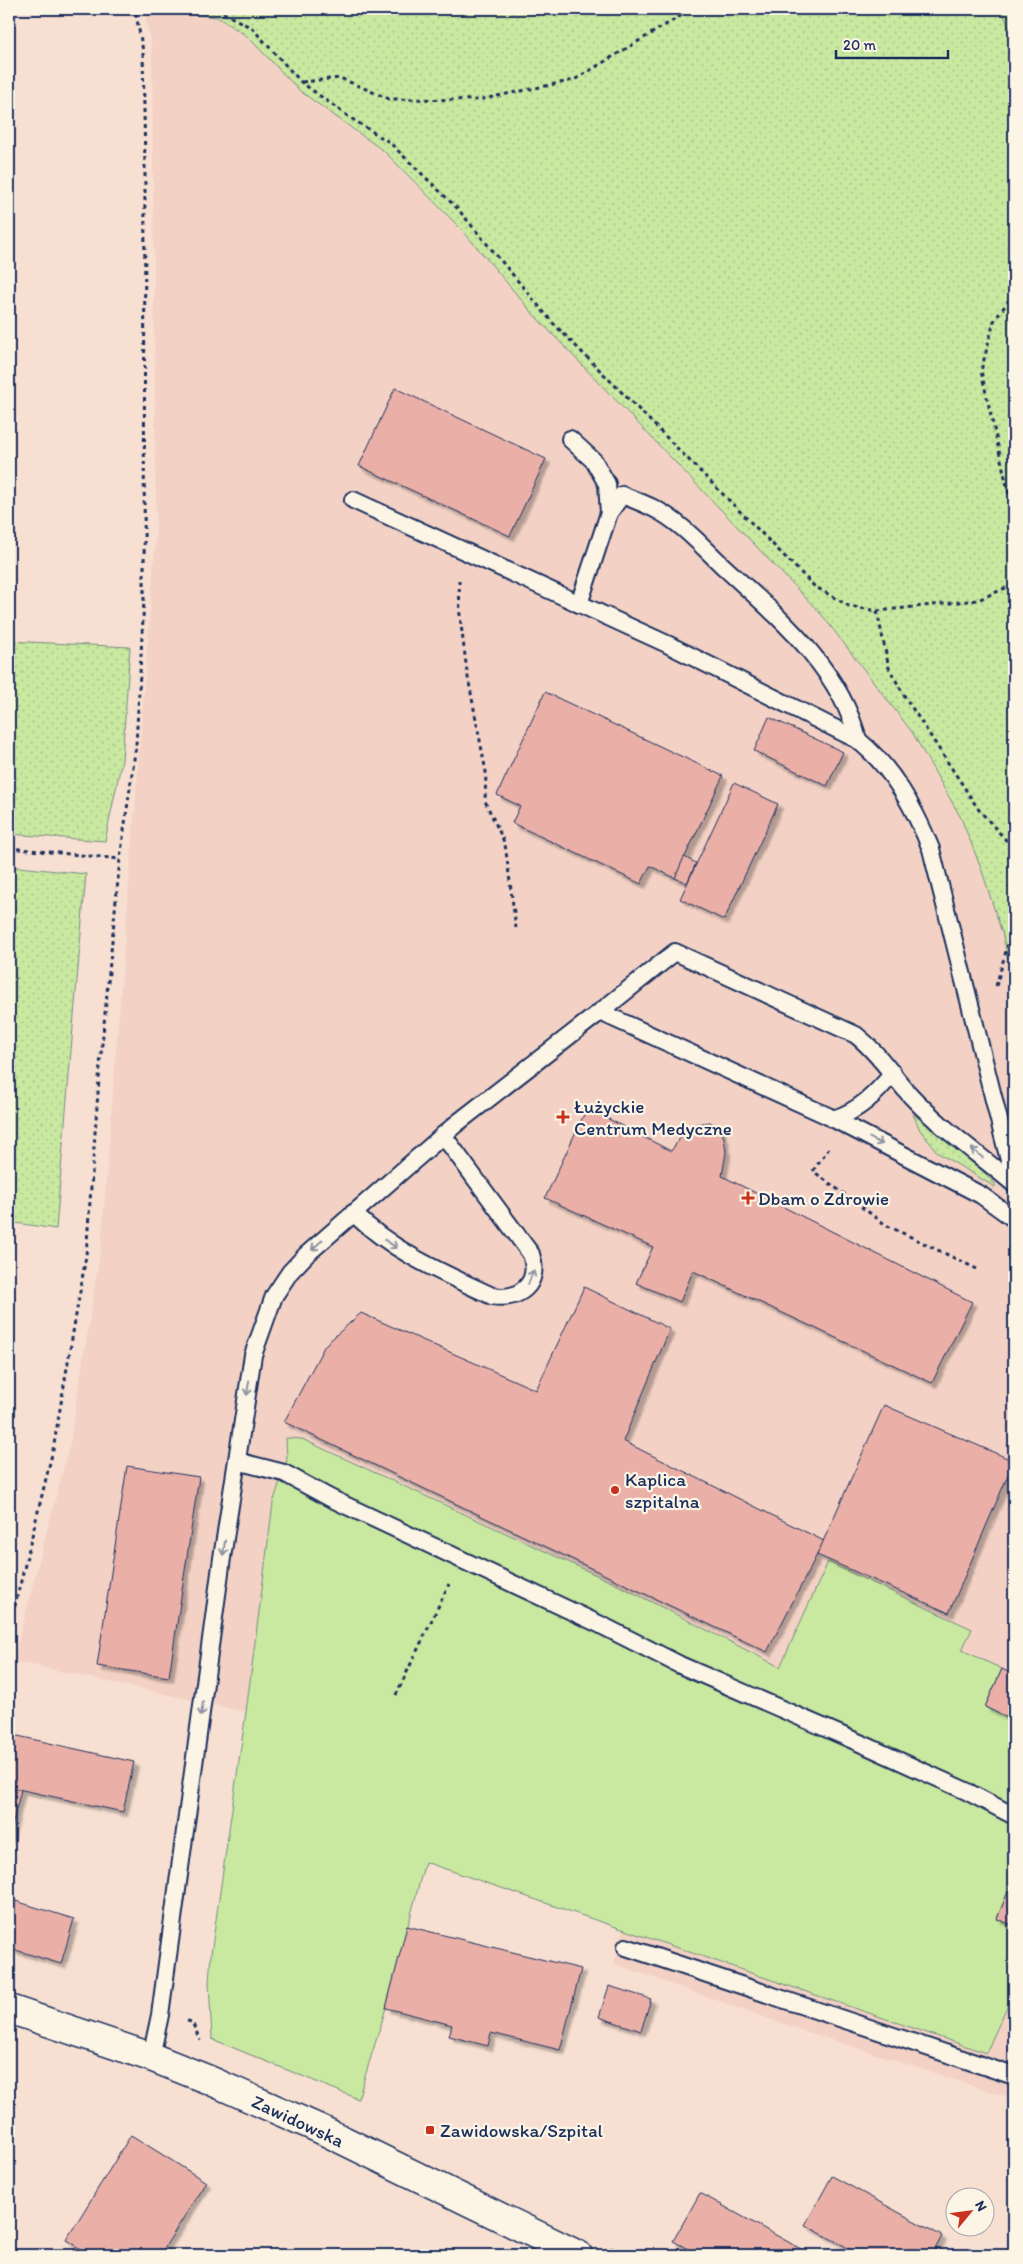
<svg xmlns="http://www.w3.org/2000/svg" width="1023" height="2264" viewBox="0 0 1023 2264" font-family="Itim,sans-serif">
<defs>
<pattern id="grass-dots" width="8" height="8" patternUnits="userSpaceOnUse" patternTransform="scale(1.25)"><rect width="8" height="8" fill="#c9e8a0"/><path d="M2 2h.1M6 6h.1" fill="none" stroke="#acc78c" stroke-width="1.8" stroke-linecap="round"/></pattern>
<filter id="shadow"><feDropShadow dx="4.5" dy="4.5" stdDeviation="1" flood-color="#0004"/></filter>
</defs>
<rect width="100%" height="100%" fill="#f7e0d2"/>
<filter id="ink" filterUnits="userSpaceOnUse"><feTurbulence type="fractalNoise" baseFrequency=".02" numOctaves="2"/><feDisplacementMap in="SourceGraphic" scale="10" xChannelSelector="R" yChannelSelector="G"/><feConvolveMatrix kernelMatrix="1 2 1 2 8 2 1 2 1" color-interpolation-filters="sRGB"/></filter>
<g filter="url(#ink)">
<path fill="#f3d2c5" d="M144,10l73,7 30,19 53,55 85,61 78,79 150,166 209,218 90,117 49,86 20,50 22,68 11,53v1110l-225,-73 -175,-62 9,-34 -198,-68 -39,146 -28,91 -113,-45 -33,-15 -3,-56 2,-29 35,-242 -233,-51 57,-219 31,-196 55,-714 -4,-481z"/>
<g fill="url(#grass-dots)" stroke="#728c7f">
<path d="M113,9h901v980l-11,-53 -22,-68 -20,-50 -49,-86 -90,-117 -287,-299 -72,-85 -78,-79 -85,-61 -53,-55 -30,-19 -73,-7 -30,1z"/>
<path d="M9,641l121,6 -8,113 -17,81 -96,-7z"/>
<path d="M9,866l77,8 -30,355 -47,-7z"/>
<path d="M913,1114l62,48 20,22v3l-57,-34 -18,-23z"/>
</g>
<g fill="#c9e8a0" stroke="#728c7f">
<path d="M1002,9h12v33z"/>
<path d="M286,1438l16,1 316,146 162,82 48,-105 144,67 -10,21 40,19 -17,38 29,14v156l-17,41 17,8v65l-28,62 -561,-191 -39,146 -28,91 -146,-60 -3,-56 2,-29 35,-242 27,-209 14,-43z"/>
</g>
<g fill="#eab0a7" stroke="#1b2f5e" filter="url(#shadow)">
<path d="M395,388l151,71 -36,77 -151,-70z"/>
<path d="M545,692l178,84 -48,102 -25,-12 -9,18 -129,-61 8,-17 -23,-11z"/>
<path d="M769,717l74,35 -16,34 -73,-35z"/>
<path d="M734,783l44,21 -54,116 -44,-21z"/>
<path d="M684,857l12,6 -9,20 -12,-5z"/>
<path d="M587,1108l84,43 12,-17 13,-10 14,-2 10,6 4,10 2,14 -4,24 250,126 -40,81 -239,-112 -13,31 -44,-19 17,-36 -108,-49z"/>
<path d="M584,1287l86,42 -47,112 201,100 -57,111 -483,-230 41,-77 36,-32 175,77z"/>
<path d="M884,1405l130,56 -65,152 -132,-58z"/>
<path d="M127,1466l72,11 -30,200 -72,-11z"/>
<path d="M1002,1669l12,6v46l-29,-14z"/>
<path d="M9,1734l125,28 -11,50 -114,-25z"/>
<path d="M9,1787l12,3 -12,48z"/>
<path d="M1014,1877v49l-17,-7z"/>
<path d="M9,1899l65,20 -13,45 -52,-16z"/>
<path d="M407,1926l174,43 -21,81 -69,-17 -3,13 -39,-10 3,-11 -66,-17z"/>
<path d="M609,1986l42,13 -10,32 -42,-14z"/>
<path d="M131,2135l75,47 -46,73h-70l-24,-15z"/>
<path d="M832,2176l110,60 -10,19h-71l-56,-30z"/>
<path d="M700,2193l108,60 -1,2h-108l-26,-14z"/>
</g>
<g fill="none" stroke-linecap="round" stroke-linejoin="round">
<g stroke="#1b2f5e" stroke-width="20">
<g id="lane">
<path d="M570,439l24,22 13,23 2,29"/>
<path d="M353,500l314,144 191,96c35,29 56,67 73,109l83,331"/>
<path d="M579,604l30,-91 13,-18c10,4 21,8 31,13 27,13 49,38 70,58 53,49 117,101 135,174"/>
<path d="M600,1012l75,-60 181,83c23,18 37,42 56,62 30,32 69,59 102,87"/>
<path d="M833,1119c26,-8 43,-25 60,-46"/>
<path d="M353,1213c42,40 88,59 139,83 28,5 49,-13 39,-42l-88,-119"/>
<path d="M237,1461l47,12 46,25 271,127 79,40 189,82 97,44 48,25"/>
<path d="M626,1947l388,129"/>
<path d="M151,2057l9,-42 62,-457 31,-203 21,-59 16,-24 16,-17 150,-131 144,-112 228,104 153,79 33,24"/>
</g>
</g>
<g stroke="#1b2f5e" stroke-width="31">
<path id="secondary" d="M9,2009l142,48 58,23 111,49 258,126"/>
</g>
<g stroke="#1b2f5e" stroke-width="3" stroke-dasharray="4 4" stroke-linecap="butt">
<path d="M216,9l36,19 49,54 48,35 40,25 68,66 96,115 261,263 35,20 28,5 101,-11 32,-14 4,-8"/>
<path d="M302,82l38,-4 49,21 89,1 96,-20 118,-71"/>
<path d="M1014,293l-20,28 -13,50 33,146"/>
<path d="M459,580l1,36 7,56 19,100 -1,29 20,43 11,84"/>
<path d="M877,611l12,57 16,29 74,113 35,39"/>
<path d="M9,848l111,11"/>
<path d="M996,986l18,-63"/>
<path d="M829,1148l-16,23 73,54 91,44"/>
<path d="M9,1630l44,-180 33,-194 14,-191 20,-206 16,-114 8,-145 1,-432 -2,-117 -8,-42"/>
<path d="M396,1695l53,-111"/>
<path d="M187,2021l5,1 8,18"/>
<path d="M610,2248l15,7"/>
</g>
<use href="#lane" stroke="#fcf5e5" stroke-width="16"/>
<use href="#secondary" stroke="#fcf5e5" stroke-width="28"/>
</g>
<defs><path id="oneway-shaft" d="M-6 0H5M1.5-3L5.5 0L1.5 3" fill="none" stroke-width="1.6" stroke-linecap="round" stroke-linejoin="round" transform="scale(1.25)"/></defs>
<g stroke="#8c92a2">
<use href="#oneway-shaft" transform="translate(876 1141) rotate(27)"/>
<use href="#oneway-shaft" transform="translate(977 1153) rotate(-140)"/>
<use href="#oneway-shaft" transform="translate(391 1244) rotate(33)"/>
<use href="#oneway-shaft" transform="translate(317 1245) rotate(137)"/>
<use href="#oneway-shaft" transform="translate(531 1277) rotate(-69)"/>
<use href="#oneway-shaft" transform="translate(248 1388) rotate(99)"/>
<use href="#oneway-shaft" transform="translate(224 1548) rotate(98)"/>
<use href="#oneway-shaft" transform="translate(202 1709) rotate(98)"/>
</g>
</g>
<g fill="#c8321e" stroke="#fcf5e5" stroke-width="2">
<path d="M560.5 1109.5h5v5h5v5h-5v5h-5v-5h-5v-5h5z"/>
<path d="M745.5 1190.5h5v5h5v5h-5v5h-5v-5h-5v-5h5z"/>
<circle cx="615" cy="1490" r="5"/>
<rect x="425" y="2125" width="10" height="10" rx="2.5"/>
</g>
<g text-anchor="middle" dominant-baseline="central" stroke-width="4.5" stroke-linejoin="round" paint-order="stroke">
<g font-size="19" fill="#1b2f5e" stroke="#fcf5e5" text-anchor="start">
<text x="574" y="1106">Łużyckie<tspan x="574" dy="22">Centrum Medyczne</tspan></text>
<text x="758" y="1198">Dbam o Zdrowie</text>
<text x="625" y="1479">Kaplica<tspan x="625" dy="22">szpitalna</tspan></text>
<text x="440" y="2130">Zawidowska/Szpital</text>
</g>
<g font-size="19" fill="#1b2f5e" stroke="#fcf5e5">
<text transform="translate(298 2121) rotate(25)">Zawidowska</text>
</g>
</g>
<rect width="1023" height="2264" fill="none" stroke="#fcf5e5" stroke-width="30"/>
<rect x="15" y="15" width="993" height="2234" fill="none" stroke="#1b2f5e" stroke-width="2" filter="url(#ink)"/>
<g transform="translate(970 2212) rotate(61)"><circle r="24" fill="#fcf5e5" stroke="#a2a6af"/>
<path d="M0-4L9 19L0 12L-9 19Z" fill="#c8321e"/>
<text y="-8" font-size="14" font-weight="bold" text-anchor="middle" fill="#1b2f5e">N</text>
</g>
<path d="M836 50v8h112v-8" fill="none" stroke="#1b2f5e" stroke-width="2.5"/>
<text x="843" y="50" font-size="15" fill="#1b2f5e" stroke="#fcf5e5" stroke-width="4" paint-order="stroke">20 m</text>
</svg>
